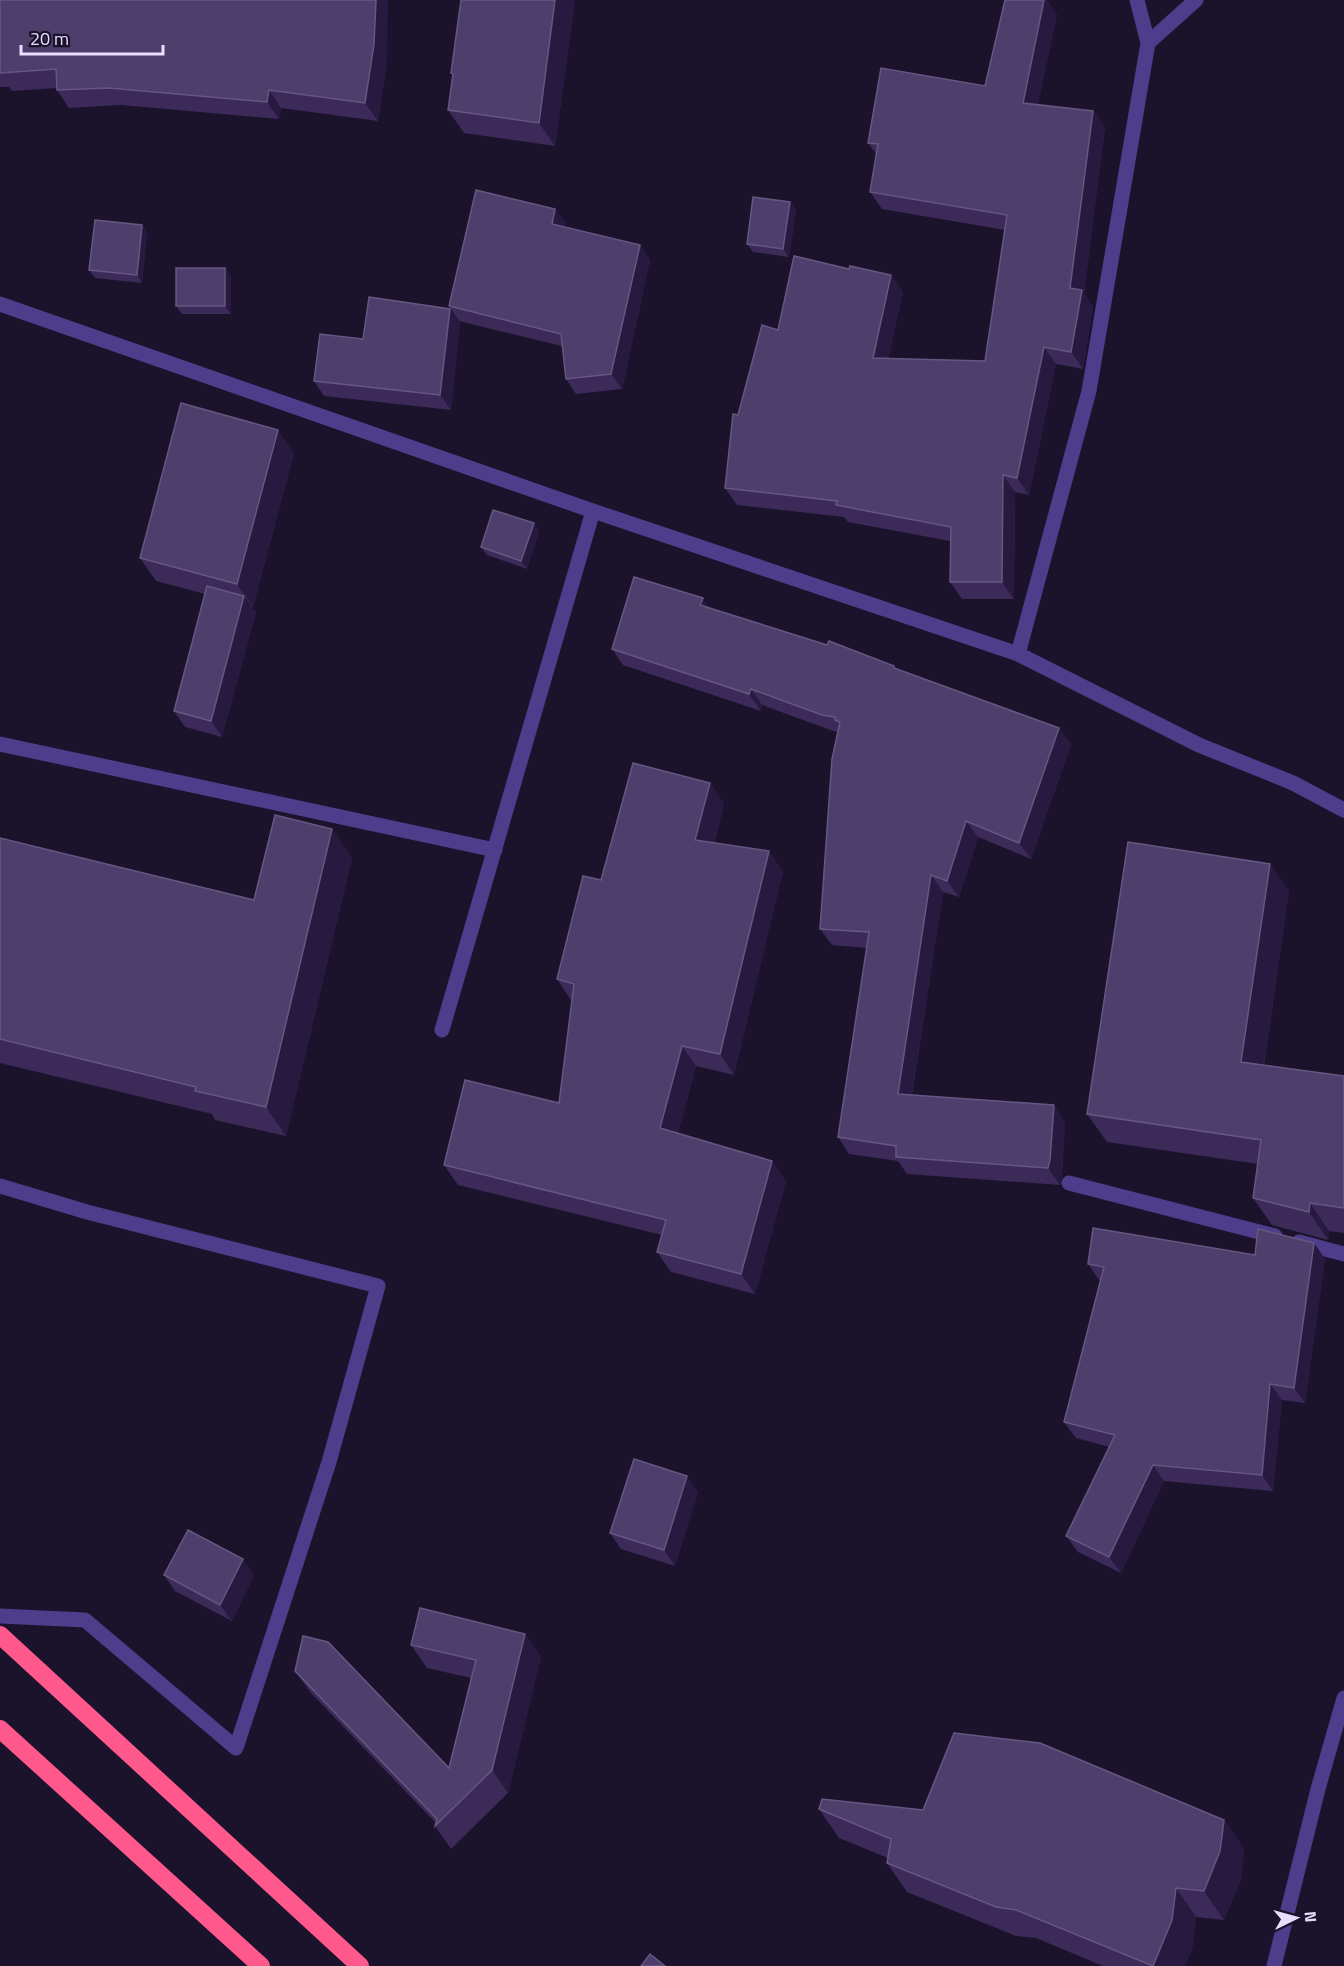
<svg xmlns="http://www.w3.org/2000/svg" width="1344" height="1966" viewBox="0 0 1344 1966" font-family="'Titillium Web',sans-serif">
<rect width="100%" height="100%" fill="#1b122c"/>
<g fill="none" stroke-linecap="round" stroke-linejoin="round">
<g stroke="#4d3d8b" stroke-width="15">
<path d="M0,744l495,106"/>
<path d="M0,1186l87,26 291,74 -49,176 -93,286 -151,-128 -85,-4"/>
</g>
<g stroke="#4d3d8b" stroke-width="15">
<path d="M1148,43l48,-43"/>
<path d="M0,304l593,207 425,143 181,91 94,38 51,27"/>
<path d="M1018,654l71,-263 59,-348 -11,-43"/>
<path d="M442,1030l151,-519"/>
<path d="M1069,1183l206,53"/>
<path d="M1299,1242l45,12"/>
<path d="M1274,1966l44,-177 26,-91"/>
</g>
<g stroke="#ff588c" stroke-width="18">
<path d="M0,1635l360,331"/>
<path d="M0,1729l261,237"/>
</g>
</g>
<g fill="#3c2a59">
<path d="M0,0l387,62 -9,59 -97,-13 -2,11 -158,-14 -52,3 -12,-18v-2l-45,3 -3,-4h-9z"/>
<path d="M461,0h114l-20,146 -91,-13 -16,-23 5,-35 -2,-2z"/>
<path d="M1057,14l-19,90 55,7 12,16 -21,166 9,14 -10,62 -27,-5 -27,131 -14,-3 -1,107h-52l-12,-17v-41l-102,-19 -4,-5 -107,-12 -12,-17 13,-73 40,-85 71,-61 42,6 12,17 -15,67 97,2 20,-131 -123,-21 -12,-17 6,-38 -8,-11 117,-57z"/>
<path d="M790,202l6,8 -7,47 -36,-5 -6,-8z"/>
<path d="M555,209l11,15 -1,3 75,18 10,15 -28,129 -46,5 -10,-15 -4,-33 -103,-25 -10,-15z"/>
<path d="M142,225l5,8 -5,50 -47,-5 -6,-8z"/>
<path d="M225,268l6,8v38h-49l-6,-8z"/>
<path d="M450,309l10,15 -9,86 -127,-14 -10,-15 49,-42z"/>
<path d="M294,453l-41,154h-1l4,5 -34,125 -37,-10 -11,-16 31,-117 -49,-13 -16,-23z"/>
<path d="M534,523l5,8 -12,38 -40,-14 -6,-8z"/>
<path d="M710,608l187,61 162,59 12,16 -40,115 -53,-22 -19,60 -16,-5 -31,203 153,27 -3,54 -2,9 -153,-11 -9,-13 -49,-7 -11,-17 29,-189 -35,-3 -12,-16 18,-197 -5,-1 -71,-26 -1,6 -138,-46 -11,-16z"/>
<path d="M710,783l14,21 -10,39 69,28 -49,204 -38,-9 -18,67 94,28 14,20 -31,113 -84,-22 -14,-20 5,-17 -204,-50 -14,-20 115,-62 13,-103h-1l-14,-21 44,-99z"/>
<path d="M332,829l20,29 -66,278 -71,-16 -3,-6 -212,-51v-225l254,62z"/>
<path d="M1270,864l19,27 -25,174 80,11v157l-15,-2 -1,9 -56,-15 -19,-27 5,-34 -151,-22 -20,-28z"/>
<path d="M1314,1243l11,16 -20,144 -23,-3 -9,91 -109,-10 -43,92 -43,-21 -12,-16 43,-89 -33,-9 -12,-16 37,-142h-2l-11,-16 167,-9z"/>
<path d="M698,1492l-23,74 -54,-17 -11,-16z"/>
<path d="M164,1575h90l-22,46 -57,-30z"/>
<path d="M525,1634l16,23 -33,136 -57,56 -16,-23 1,-3 -125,-130 -16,-22 154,97 22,-90 -44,-10 -16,-23z"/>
<path d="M819,1809l104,1 301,10 20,29 -3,31 -17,40 -28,-3 -4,32 -7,17h-82l-67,-28 -20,-2 -109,-44 -20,-29 1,-5 -49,-20z"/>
</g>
<g fill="#271940">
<path d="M376,0h12l-1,62 -9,59 -13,-18z"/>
<path d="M555,0h20l-20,146 -16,-23z"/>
<path d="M1044,0h3l10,14 -22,106 -12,-17z"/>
<path d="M269,90l12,18 -2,11 -12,-17z"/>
<path d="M1093,111l12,16 -21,166 9,14 -10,62 -12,-17 -1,-64z"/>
<path d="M790,202l6,8 -7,47 -6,-8z"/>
<path d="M555,209l11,15 -4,15 -10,-15z"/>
<path d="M142,225l5,8 -5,50 -5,-8z"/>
<path d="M640,245l10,15 -28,129 -11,-15z"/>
<path d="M225,268l6,8v38l-6,-8z"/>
<path d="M891,275l12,17 -18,83 -12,-17z"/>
<path d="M450,309l10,15 -9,86 -11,-15z"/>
<path d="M1044,347l12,17 -27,131 -12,-17z"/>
<path d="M278,430l16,23 -41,154 -16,-23z"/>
<path d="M1003,475l12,17 -1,107 -12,-17z"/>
<path d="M534,523l5,8 -12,38 -6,-8z"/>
<path d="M244,596l12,16 -34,125 -11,-16z"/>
<path d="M703,598l11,17 -14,-10z"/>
<path d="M751,689l11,16 -1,6 -12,-17z"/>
<path d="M1059,728l12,16 -40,115 -12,-16z"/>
<path d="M710,783l14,21 -15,56 -14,-20z"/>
<path d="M966,821l12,16 -19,60 -12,-16z"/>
<path d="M332,829l20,29 -66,278 -20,-29z"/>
<path d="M769,851l14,20 -49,204 -14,-21z"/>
<path d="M1270,864l19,27 -29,198 -19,-27z"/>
<path d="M931,875l12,17 -34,219 -11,-17z"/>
<path d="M682,1046l14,20 -22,82 -14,-20z"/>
<path d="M1054,1105l11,17 -3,54 -2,9 -12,-17z"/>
<path d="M772,1161l14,20 -31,113 -14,-20z"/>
<path d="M1310,1203l19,28 -1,9 -19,-28z"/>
<path d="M1314,1243l11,16 -20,144 -11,-15z"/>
<path d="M1270,1384l12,16 -9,91 -11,-16z"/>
<path d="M1153,1465l11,16 -43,92 -12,-16z"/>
<path d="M687,1476l11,16 -23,74 -11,-16z"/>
<path d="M243,1559l11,16 -22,46 -12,-16z"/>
<path d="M525,1634l16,23 -33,136 -16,-23z"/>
<path d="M1224,1820l20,29 -3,31 -17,40 -20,-29z"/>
<path d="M1176,1888l20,29 -4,32 -7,17h-32z"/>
</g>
<g fill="#4e3e6b" stroke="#665782" stroke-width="1.5">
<path d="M0,0h376l-2,44 -9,59 -96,-13 -2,12 -158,-14 -52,2 -1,-21 -56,4z"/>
<path d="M461,0h94l-16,123 -91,-13 5,-36 -2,-1z"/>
<path d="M1005,0h39l-21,103 70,8 -23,177 12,2 -11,62 -27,-5 -27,131 -14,-3 -1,107h-52l1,-55 -115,-22 1,-4 -112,-13 8,-74 5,1 24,-90 16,5 16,-74 55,13 1,-3 41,9 -18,83 112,3 22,-146 -137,-23 8,-48 -10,-1 13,-75 104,18z"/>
<path d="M476,190l79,19 -3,15 88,21 -29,129 -45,5 -5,-45 -112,-28z"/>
<path d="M753,197l37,5 -7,47 -36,-5z"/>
<path d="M95,220l47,5 -5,50 -48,-5z"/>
<rect x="176" y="268" width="49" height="38"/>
<path d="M369,297l81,12 -10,86 -126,-14 6,-47 43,5z"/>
<path d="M181,403l97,27 -41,154 -97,-26z"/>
<path d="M493,510l41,13 -13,38 -40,-14z"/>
<path d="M634,577l69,21 -3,7 127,40 2,-4 65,25v2l165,60 -40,115 -53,-22 -19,60 -16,-6 -33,219 156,11 -4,55 -2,8 -152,-11v-11l-58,-9 31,-205 -49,-3 12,-170 8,-37 -5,-2v-3l-13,-2 -71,-26 -2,5 -137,-45z"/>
<path d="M207,586l37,10 -33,125 -37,-10z"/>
<path d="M633,763l77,20 -15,57 74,11 -49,203 -38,-8 -22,82 112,33 -31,113 -84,-22 9,-32 -222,-55 21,-85 94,23 15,-119 -17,-5 26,-103 18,4z"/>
<path d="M275,815l57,14 -66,278 -71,-16 1,-4 -196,-48v-201l254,62z"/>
<path d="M1128,842l142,22 -29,198 103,14v132l-34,-5 -1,9 -56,-14 8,-58 -174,-26z"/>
<path d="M1093,1228l162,27 3,-26 56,14 -20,145 -24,-4 -8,91 -109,-10 -44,92 -43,-21 49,-101 -51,-13 40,-155 -16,-3z"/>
<path d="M634,1459l53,17 -23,74 -54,-17z"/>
<path d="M188,1530l55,29 -23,46 -56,-30z"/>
<path d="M420,1608l105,26 -33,136 -57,56 2,-7 -142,-148 8,-35 25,6 121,126 27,-108 -65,-15z"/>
<path d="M954,1733l86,10 184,77 -4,31 -16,40 -28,-3 -4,32 -19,46 -137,-56 -20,-3 -109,-44 4,-24 -72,-30 3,-10 101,11z"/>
<path d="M650,1954l15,12h-24z"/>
</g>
<g transform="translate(1296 1918) rotate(85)" stroke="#1b122c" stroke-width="4.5" paint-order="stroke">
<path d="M0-4.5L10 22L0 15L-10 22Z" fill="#e6ddff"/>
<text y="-9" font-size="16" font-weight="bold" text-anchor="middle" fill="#e6ddff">N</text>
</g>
<path d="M21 45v9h142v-9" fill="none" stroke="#e6ddff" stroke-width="3"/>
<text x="30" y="45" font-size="18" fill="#e6ddff" stroke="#1b122c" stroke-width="4.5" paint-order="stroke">20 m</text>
</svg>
